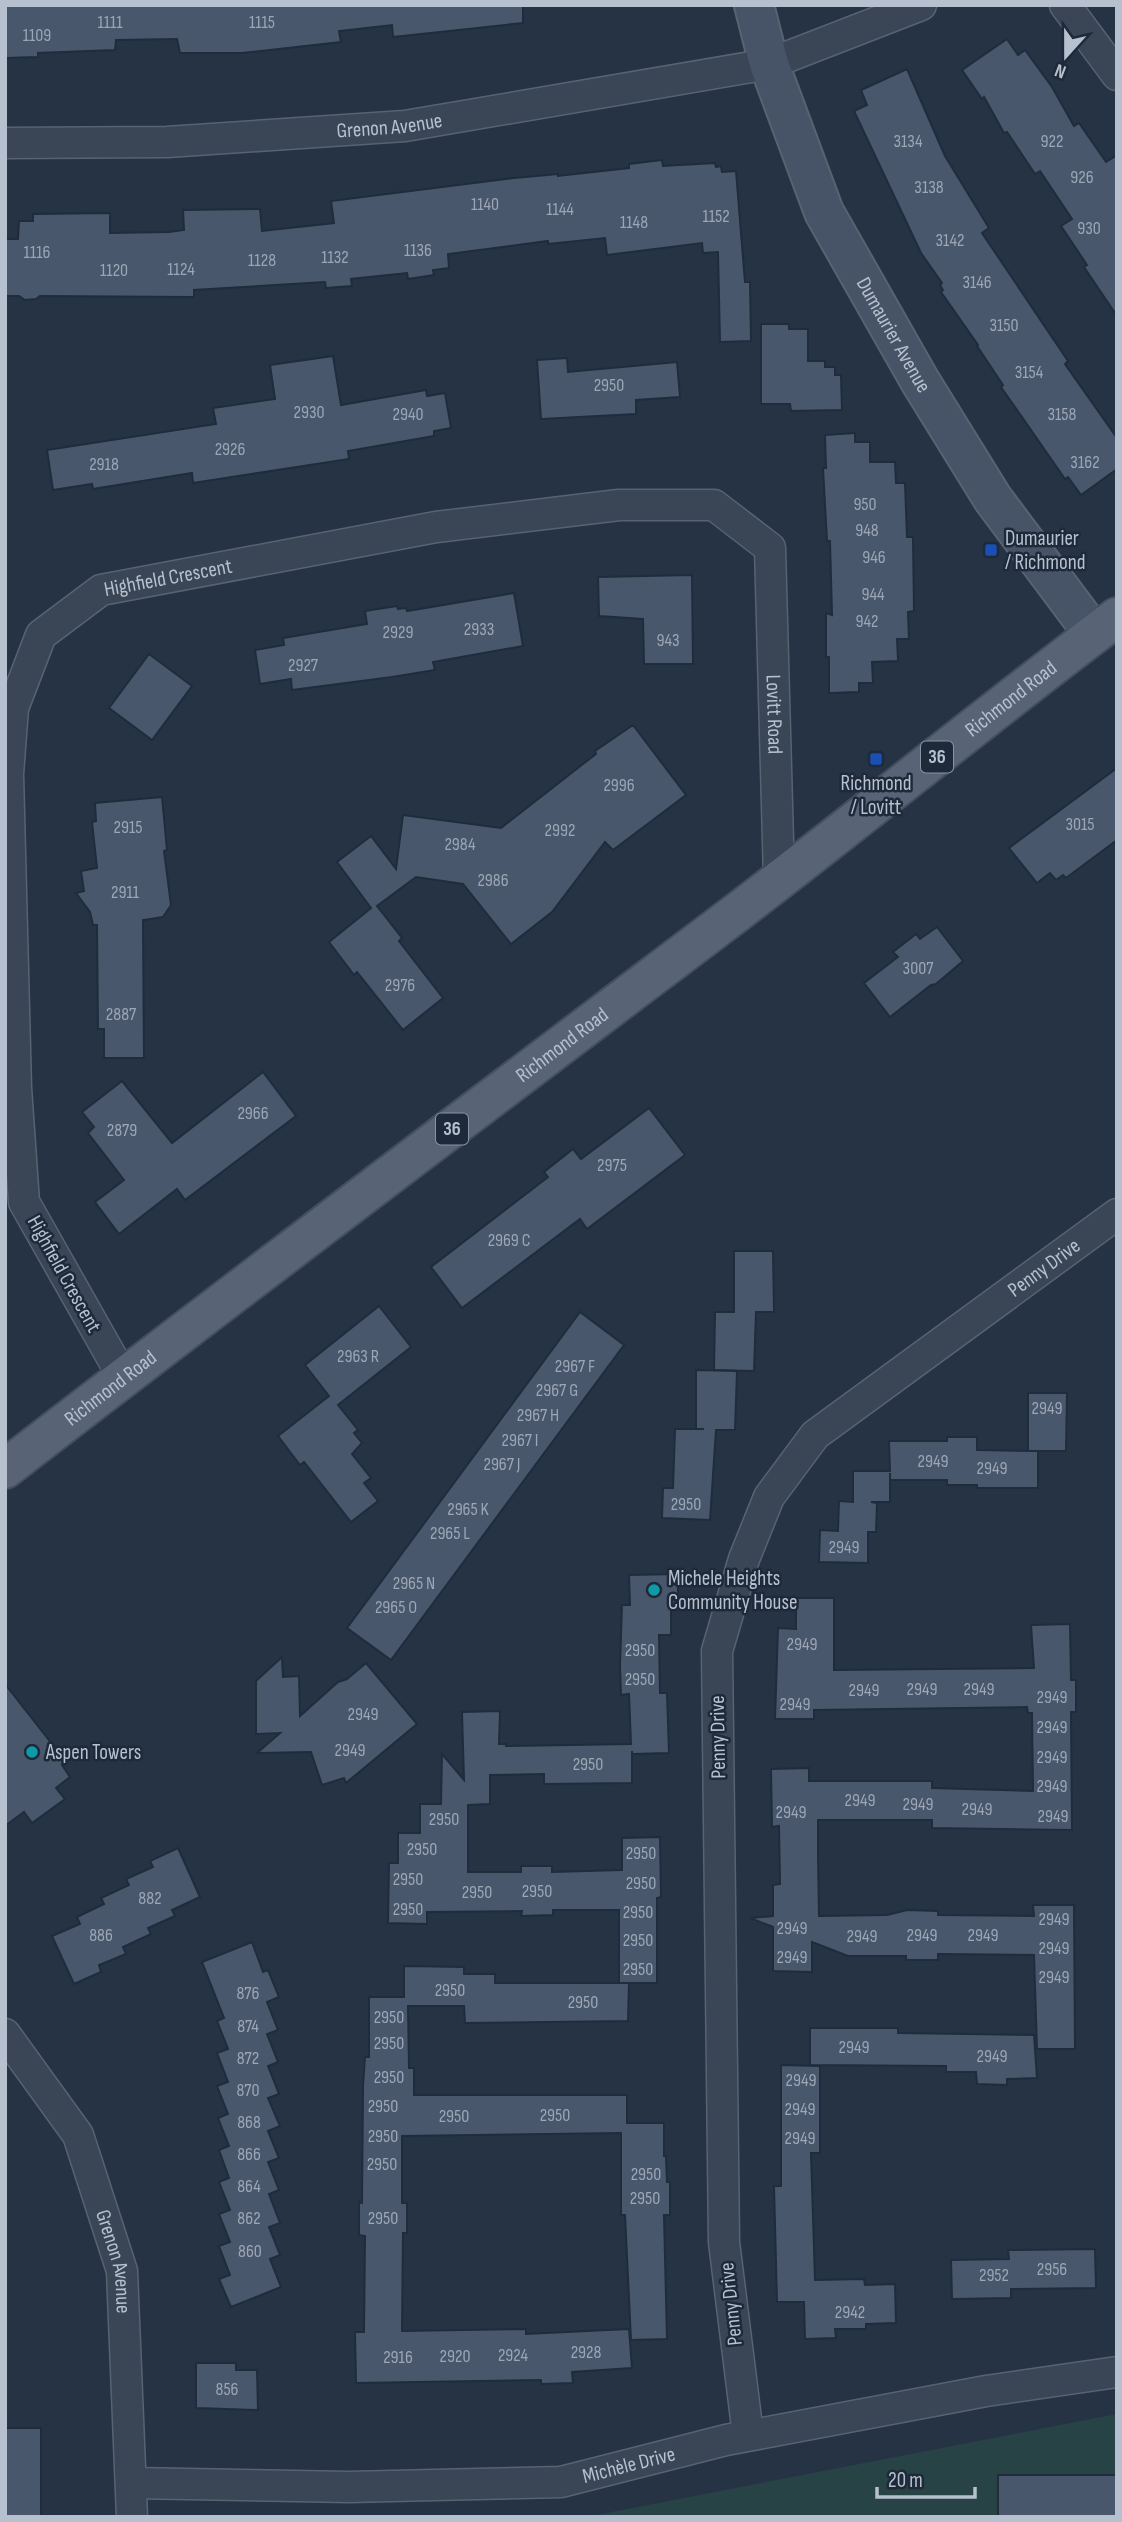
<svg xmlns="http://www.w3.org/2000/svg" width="1122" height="2522" viewBox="0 0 1122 2522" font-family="'Sofia Sans Condensed',sans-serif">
<rect width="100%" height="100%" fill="#253345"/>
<path fill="#274346" d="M1117,2414v103h-531z"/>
<g fill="#49576c" stroke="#202c3c" stroke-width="2">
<path d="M5,5h518v18l-130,14 -1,-12 -53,6 2,11 -99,11h-62l-3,-14 -61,1 -1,10 -77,3v4l-33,1z"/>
<path d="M1007,39l11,16 7,-5 27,37 22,39 5,-3 27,39 11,-7v161l-33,-49 3,-2 -26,-39 11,-7 -32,-48 -5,3 -28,-42 -3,1 -20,-36 -2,2 -20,-29z"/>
<path d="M907,69l38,87 44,72 -7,5 86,128 -3,3 52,74v31l-36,26 -13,-18 -3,2 -64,-92 2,-2 -26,-39 1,-1 -37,-53 2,-2 -3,-5 2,-2 -21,-30 -67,-142 13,-6 -6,-15z"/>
<path d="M662,160l1,6 52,-3 1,4 5,-1 1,6 14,-1 9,111h5l1,59 -31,1 -2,-90 -15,1 -1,-10 -95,12 -2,-17 -57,6v-3l-100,13 1,14 -16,2 1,5 -26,4 -1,-6 -56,6 1,7 -26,2 -1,-6 -131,8v7l-154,-1 -4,3 -11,1 -6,-4h-14v-57h13l1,-18h14v-7l77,-1v20l59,-1 15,-2 -1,-20 77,-1 2,22 72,-8 -3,-22 183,-23 44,-4v2l71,-8v-4z"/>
<path d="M761,324h28v5h19v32h17v6h10v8h6l1,35 -51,1 -1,-7h-29z"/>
<path d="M333,356l8,49 85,-15 1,6 18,-3 6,35 -17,3v5l-86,15 1,8 -156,24 -1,-10 -99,16 -1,-5 -39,6 -6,-40 169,-26 -3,-16 62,-9 -5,-34z"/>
<path d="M567,358l1,14 109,-10 3,35 -44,3v14l-95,5 -4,-59z"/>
<path d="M855,433v9h15v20h25l1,21h9l2,54h6l1,74 -6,1 1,27h-12l1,22 -26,1 1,21h-14v9l-30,1v-36h-3v-44l6,2 -2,-74h-3l-4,-73h3l-1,-33z"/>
<path d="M692,575l1,89h-49l-1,-45 -44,-3 -1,-39z"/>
<path d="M514,593l9,53 -90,16 2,8 -43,7 -100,13 -1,-11 -31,5 -5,-34 29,-5 -1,-7 84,-14 -2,-13 32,-5 1,3 8,-1 1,3z"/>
<path d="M149,654l43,32 -40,54 -43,-32z"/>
<path d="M633,725l53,70 -73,55 -8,-8 -53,70 -41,32 -48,-60 -47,-7 -39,29 25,32 -3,3 44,57 -40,32 -46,-58 -3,3 -25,-33 42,-34 -34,-46 34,-26 25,33 7,-54 98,13 82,-64 13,-10 -1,-3z"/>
<path d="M1117,768v72l-51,38 -3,-3 -7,5 -6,-7 -13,10 -28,-35z"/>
<path d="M162,797l5,53 -3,1 7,54 -8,12 -20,3 1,138h-40v-29h-6l-1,-104h-4l-3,-13 -14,-19 8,-2 -3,-20 16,-3 -5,-46 4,-1 -1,-18z"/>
<path d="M937,927l26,34 -27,23 -5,1 -41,32 -26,-34 34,-26 -5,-5 23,-18 4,5z"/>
<path d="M263,1072l33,44 -111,84 -8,-11 -58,45 -24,-32 29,-22 -36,-47 6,-6 -12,-15 40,-31 50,62z"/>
<path d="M649,1108l36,47 -98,74 -7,-10 -118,89 -31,-41 117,-90 -4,-5 29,-23 8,10z"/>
<path d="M734,1251h39l1,61h-18l-2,59 -40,-1 1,-58h19z"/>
<path d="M379,1306l32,41 -73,58 20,25 -4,3 8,10 -10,11 19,24 -7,5 14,18 -27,21 -47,-60 -4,3 -22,-29 51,-40 -24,-31z"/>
<path d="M580,1312l44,33 -233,315 -44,-32z"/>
<path d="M696,1370l41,1 -2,59h-19l-6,90 -48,-2 1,-30h10l2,-59h29h-8z"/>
<path d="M1028,1393h39l-1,58h-38z"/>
<path d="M947,1437h30v13l61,1v37h-61v-3h-30v-5h-57v-7v29h-19l6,1 -1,29h-8v31l-49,-1 1,-32 18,1 1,-30 14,1v-31h37l-1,-30h58z"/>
<path d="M678,1574v31h-7v30h-12l1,58h7l2,60 -37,1v-3v32l-88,1v-10l-54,1v29l-22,1v67h53v-6h31v6l70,-2v-32l38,-1 1,60 -4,1v85h-38v-73h-66v5l-32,1 1,-5 -95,1v12l-39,-1 1,-60h9v-30h22v-29h21l1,-50 22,26 -2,-68 38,-1 -1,33h7v2l125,-2 -2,-50 -8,1 -1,-29 2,-61h8l-1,-30z"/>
<path d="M796,1598h38v72l200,-2 -3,-43 39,-1 1,56h5v32h-5l1,118 -140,-2v-8h-114v36l1,60 68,-1 20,-5 31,1v4l96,1 -1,-11h41l1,144h-38l-3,-94 -96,-1v6h-32v-4h-58l-36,-14v30l-39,-1v-44l-23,-9 23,-2v-31l7,-1 -1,-58 -7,1 -1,-58 38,-1v13h123v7l101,3 -1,-78h-4l-1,-6 -213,3v9h-39l3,-91 18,1z"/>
<path d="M282,1657l1,20 16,-1 1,40 38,-34 9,-3 19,-16 51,61 -71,59 -2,-5 -22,7 -11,-33 -54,1 23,-20 -24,1v-53z"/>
<path d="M5,1684l61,78 -4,3 8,12 -14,11 9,11 -33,24 -8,-11 -19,14z"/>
<path d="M178,1848l22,49 -28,13 3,6 -27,12 3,6 -28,13 3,7 -27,11 2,7 -27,12 -22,-48 28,-12 -3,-7 27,-13 -3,-6 28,-13 -3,-6 27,-12 -3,-6z"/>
<path d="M252,1942l11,30 5,-2 11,27 -12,5 11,28 -11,4 11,28 -10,4 11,28 -11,4 12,28 -12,5 11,27 -11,4 11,28 -10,4 11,29 -11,4 11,28 -10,4 11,28 -50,20 -12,-28 11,-4 -11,-29 11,-4 -11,-28 11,-4 -11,-28 10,-4 -10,-28 10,-4 -11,-28 10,-4 -11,-28 11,-4 -11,-29 11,-4 -11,-28 7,-3 -22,-56z"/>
<path d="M404,1966l60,1v7h31v9h134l-1,38 -163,2 -1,-17h-56l1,62h5v27h213v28h37v33h2l1,26h3v33h-6l3,124 -36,1 -6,-125h-4v-82l-219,3v67h5v30h-4l-1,98 124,-2v5l103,-5 3,39 -60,4 1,11 -32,1v-4l-185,3 -1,-51h9l1,-96 -6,-1v-33l3,1 1,-117 2,-29h4v-60h35z"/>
<path d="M810,2028h88v5l136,2 3,43 -30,1v6l-30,-1 -1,-12h-30v-6l-136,-1z"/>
<path d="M781,2065l39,1v87h-9l4,127 49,-1 1,6 30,-1 1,39 -30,1v5h-31l1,9 -31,1 -1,-37h-27l-3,-116h7z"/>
<path d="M1095,2249l1,39 -85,1v9l-59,1 -1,-39 58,-1 -1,-9z"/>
<path d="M196,2363h40v7h21l1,40 -62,-2z"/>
<rect x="5" y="2428" width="36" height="89"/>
<rect x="998" y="2475" width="119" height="42"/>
</g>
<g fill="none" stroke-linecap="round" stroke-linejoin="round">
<g stroke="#586372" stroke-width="33">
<g id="street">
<path d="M1065,5l52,70"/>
<path id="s1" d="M5,143l162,-1 238,-16 364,-62 152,-59"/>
<path id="s2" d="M123,1377l-99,-175 -8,-114 -8,-314 5,-66 28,-73 60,-45 335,-63 183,-22h95l56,43 9,331"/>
<path id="s3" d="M5,2034l73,101 44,136 10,246"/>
<path id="s4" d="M748,2435l-24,-193 -7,-591 27,-92 25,-62 46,-62 302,-221"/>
<path id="s5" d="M132,2483l217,4 212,-5 165,-42 260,-49 131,-19"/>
</g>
</g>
<g stroke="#586372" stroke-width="42">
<g id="secondary">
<path id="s6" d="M754,5l15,59 55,148 96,169 73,118 101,135"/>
</g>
</g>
<g stroke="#434e5e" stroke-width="42">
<g id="primary">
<path id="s7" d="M5,1469c243,-188 489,-373 734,-558 127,-97 250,-198 378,-294"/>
</g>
</g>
<use href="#street" stroke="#3a4555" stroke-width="30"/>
<use href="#secondary" stroke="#475468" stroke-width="38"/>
<use href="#primary" stroke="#586475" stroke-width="38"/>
</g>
<g fill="#1a4fb4" stroke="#1e2a3a" stroke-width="2.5">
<rect x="984" y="543" width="14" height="14" rx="3.5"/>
<rect x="869" y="752" width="14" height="14" rx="3.5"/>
</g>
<g fill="#0f9aa8" stroke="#1e2a3a" stroke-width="2.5">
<circle cx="654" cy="1590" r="7"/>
<circle cx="32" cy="1752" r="7"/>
</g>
<g text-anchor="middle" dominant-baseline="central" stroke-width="5" stroke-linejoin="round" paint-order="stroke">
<g font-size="18" fill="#9ca6b6">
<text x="110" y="22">1111</text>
<text x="262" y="22">1115</text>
<text x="37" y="35">1109</text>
<text x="908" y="141">3134</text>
<text x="1052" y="141">922</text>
<text x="1082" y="177">926</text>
<text x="929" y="187">3138</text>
<text x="485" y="204">1140</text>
<text x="560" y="209">1144</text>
<text x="716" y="216">1152</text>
<text x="634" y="222">1148</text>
<text x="1089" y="228">930</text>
<text x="950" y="240">3142</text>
<text x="418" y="250">1136</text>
<text x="37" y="252">1116</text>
<text x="335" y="257">1132</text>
<text x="262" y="260">1128</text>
<text x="181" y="269">1124</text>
<text x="114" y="270">1120</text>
<text x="977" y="282">3146</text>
<text x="1004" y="325">3150</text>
<text x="1029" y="372">3154</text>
<text x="609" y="385">2950</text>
<text x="309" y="412">2930</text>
<text x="408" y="414">2940</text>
<text x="1062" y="414">3158</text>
<text x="230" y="449">2926</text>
<text x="1085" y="462">3162</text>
<text x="104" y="464">2918</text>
<text x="865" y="504">950</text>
<text x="867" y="530">948</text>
<text x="874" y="557">946</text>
<text x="873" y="594">944</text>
<text x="867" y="621">942</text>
<text x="479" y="629">2933</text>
<text x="398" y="632">2929</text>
<text x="668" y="640">943</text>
<text x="303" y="665">2927</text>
<text x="619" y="785">2996</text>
<text x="1080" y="824">3015</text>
<text x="128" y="827">2915</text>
<text x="560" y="830">2992</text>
<text x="460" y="844">2984</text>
<text x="493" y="880">2986</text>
<text x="125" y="892">2911</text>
<text x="918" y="968">3007</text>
<text x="400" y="985">2976</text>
<text x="121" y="1014">2887</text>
<text x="253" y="1113">2966</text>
<text x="122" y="1130">2879</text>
<text x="612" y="1165">2975</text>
<text x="509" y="1240">2969 C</text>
<text x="358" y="1356">2963 R</text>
<text x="575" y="1366">2967 F</text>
<text x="557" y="1390">2967 G</text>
<text x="1047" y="1408">2949</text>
<text x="538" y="1415">2967 H</text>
<text x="520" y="1440">2967 I</text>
<text x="933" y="1461">2949</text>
<text x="502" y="1464">2967 J</text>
<text x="992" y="1468">2949</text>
<text x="686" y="1504">2950</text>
<text x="468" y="1509">2965 K</text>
<text x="450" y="1533">2965 L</text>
<text x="844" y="1547">2949</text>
<text x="414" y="1583">2965 N</text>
<text x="396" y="1607">2965 O</text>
<text x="802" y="1644">2949</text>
<text x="640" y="1650">2950</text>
<text x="640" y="1679">2950</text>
<text x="922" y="1689">2949</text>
<text x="979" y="1689">2949</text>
<text x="864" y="1690">2949</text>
<text x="1052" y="1697">2949</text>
<text x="795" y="1704">2949</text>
<text x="363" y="1714">2949</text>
<text x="1052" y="1727">2949</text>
<text x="350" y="1750">2949</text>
<text x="1052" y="1757">2949</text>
<text x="588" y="1764">2950</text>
<text x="1052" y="1786">2949</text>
<text x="860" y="1800">2949</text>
<text x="918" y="1804">2949</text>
<text x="977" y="1809">2949</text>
<text x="791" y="1812">2949</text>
<text x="1053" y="1816">2949</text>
<text x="444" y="1819">2950</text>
<text x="422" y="1849">2950</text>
<text x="641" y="1853">2950</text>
<text x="408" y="1879">2950</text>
<text x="641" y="1883">2950</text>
<text x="537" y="1891">2950</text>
<text x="477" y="1892">2950</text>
<text x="150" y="1898">882</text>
<text x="408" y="1909">2950</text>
<text x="638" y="1912">2950</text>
<text x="1054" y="1919">2949</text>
<text x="792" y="1928">2949</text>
<text x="101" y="1935">886</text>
<text x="922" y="1935">2949</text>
<text x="983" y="1935">2949</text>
<text x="862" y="1936">2949</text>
<text x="638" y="1940">2950</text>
<text x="1054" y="1948">2949</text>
<text x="792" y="1957">2949</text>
<text x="638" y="1969">2950</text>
<text x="1054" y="1977">2949</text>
<text x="450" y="1990">2950</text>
<text x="248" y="1993">876</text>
<text x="583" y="2002">2950</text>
<text x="389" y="2017">2950</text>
<text x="248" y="2026">874</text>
<text x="389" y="2043">2950</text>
<text x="854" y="2047">2949</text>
<text x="992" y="2056">2949</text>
<text x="248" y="2058">872</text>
<text x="389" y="2077">2950</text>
<text x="801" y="2080">2949</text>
<text x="248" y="2090">870</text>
<text x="383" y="2106">2950</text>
<text x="800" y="2109">2949</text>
<text x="555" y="2115">2950</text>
<text x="454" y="2116">2950</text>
<text x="249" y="2122">868</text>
<text x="383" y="2136">2950</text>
<text x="800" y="2138">2949</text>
<text x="249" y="2154">866</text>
<text x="382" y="2164">2950</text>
<text x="646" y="2174">2950</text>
<text x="249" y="2186">864</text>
<text x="645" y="2198">2950</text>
<text x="249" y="2218">862</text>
<text x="383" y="2218">2950</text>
<text x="250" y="2251">860</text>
<text x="1052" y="2269">2956</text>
<text x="994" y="2275">2952</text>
<text x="850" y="2312">2942</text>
<text x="586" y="2352">2928</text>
<text x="513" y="2355">2924</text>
<text x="455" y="2356">2920</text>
<text x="398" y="2357">2916</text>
<text x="227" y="2389">856</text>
</g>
<g fill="#1e2a3a" stroke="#8993a2" stroke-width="2">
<rect x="921" y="741.5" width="32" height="31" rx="5"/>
<rect x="436" y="1113.5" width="32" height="31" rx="5"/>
</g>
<g font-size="19" font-weight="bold" fill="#b7c0ce">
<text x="937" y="757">36</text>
<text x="452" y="1129">36</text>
</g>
<g font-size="21" fill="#b7c0ce" stroke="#1e2a3a">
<text stroke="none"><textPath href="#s1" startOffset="385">Grenon Avenue</textPath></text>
<text stroke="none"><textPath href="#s6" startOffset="360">Dumaurier Avenue</textPath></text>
<text stroke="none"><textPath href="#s2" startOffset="917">Highfield Crescent</textPath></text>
<text stroke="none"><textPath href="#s7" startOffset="1267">Richmond Road</textPath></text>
<text stroke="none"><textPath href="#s2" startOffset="1706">Lovitt Road</textPath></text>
<text stroke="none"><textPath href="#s7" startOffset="700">Richmond Road</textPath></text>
<text stroke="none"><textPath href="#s4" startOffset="1309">Penny Drive</textPath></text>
<text transform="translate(64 1274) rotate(61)">Highfield Crescent</text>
<text stroke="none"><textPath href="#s7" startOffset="133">Richmond Road</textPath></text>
<text transform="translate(718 1737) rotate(-91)">Penny Drive</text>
<text stroke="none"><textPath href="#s3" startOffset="257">Grenon Avenue</textPath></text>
<text transform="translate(731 2304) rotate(-96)">Penny Drive</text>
<text stroke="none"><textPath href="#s5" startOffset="499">Michèle Drive</textPath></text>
</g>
<g font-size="21" fill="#b7c0ce" stroke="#1e2a3a" text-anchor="start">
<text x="1005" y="538">Dumaurier<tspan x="1005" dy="24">/ Richmond</tspan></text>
<text x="876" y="783" text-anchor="middle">Richmond<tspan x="876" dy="24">/ Lovitt</tspan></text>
<text x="668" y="1578">Michele Heights<tspan x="668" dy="24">Community House</tspan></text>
<text x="46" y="1752">Aspen Towers</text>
</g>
</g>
<rect width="1122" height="2522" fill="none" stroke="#b7c0ce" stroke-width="14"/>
<g transform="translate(1066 56) rotate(201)" stroke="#1e2a3a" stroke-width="5" paint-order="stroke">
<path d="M0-5L12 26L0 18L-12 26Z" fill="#b7c0ce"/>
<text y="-10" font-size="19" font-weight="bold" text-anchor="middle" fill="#b7c0ce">N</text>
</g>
<path d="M877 2487v10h98v-10" fill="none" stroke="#b7c0ce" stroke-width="3.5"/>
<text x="888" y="2487" font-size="21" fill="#b7c0ce" stroke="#1e2a3a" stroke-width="5" paint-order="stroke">20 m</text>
</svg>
